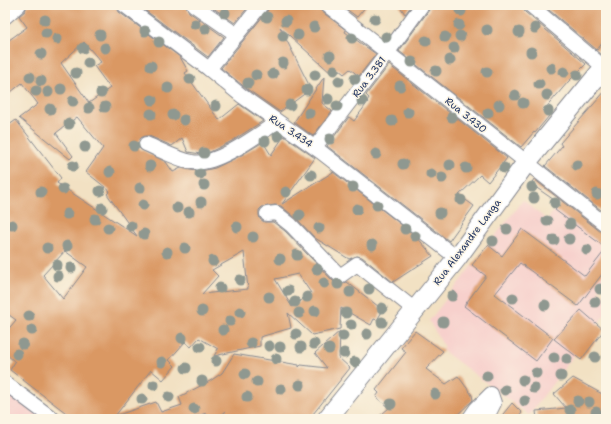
<svg xmlns="http://www.w3.org/2000/svg" width="611" height="424" viewBox="0 0 611 424" font-family="'Shantell Sans',sans-serif">
<rect width="100%" height="100%" fill="#fcf5e5"/>
<filter id="ink" filterUnits="userSpaceOnUse"><feTurbulence type="fractalNoise" baseFrequency=".025" numOctaves="2"/><feDisplacementMap in="SourceGraphic" scale="8" xChannelSelector="R" yChannelSelector="G"/><feConvolveMatrix kernelMatrix="1 2 1 2 8 2 1 2 1" color-interpolation-filters="sRGB"/></filter>
<filter id="wash" filterUnits="userSpaceOnUse"><feTurbulence type="fractalNoise" baseFrequency=".012" numOctaves="4" result="noise"/><feDisplacementMap in="SourceGraphic" scale="16" xChannelSelector="R" yChannelSelector="G"/><feGaussianBlur stdDeviation="0.9" result="paint"/><feColorMatrix in="noise" values="0 0 0 0 0 0 0 0 0 0 0 0 0 0 0 0 0 1.4 0 .05"/><feComposite in="paint" operator="in"/></filter>
<g filter="url(#wash)">
<rect width="100%" height="100%" fill="#f2e1c3"/>
<g fill="#f7d0cc">
<path d="M523,200l24,20 8,-10 51,38v32l-8,10 8,7v16l-77,102 -87,-65 2,-3 -15,-26z"/>
<path d="M5,383l48,36h-48z"/>
</g>
<g id="blocks">
<g fill="#da9864" fill-rule="evenodd">
<path d="M27,5h89l3,7 61,45 8,14 -3,2 34,47 20,-16 24,17 -31,20 -22,11 -9,2 -13,-2 -6,-14 -10,8 -23,-10h-4l-4,2 -3,7 2,4 26,13 7,10 8,-4 9,2 11,1 14,-3 25,-12 23,-14 8,13 13,-19 31,22 -33,46 51,-32 83,64 17,20 -40,26 -31,-25 -5,-1 -8,3 -34,-21 -18,-19 -16,-13 -6,-1 -13,2 -3,3v5l1,4 4,3h9l12,9 49,51 7,2 6,-2 36,28 -6,10 -3,-1 -3,6 -30,-17 -1,21 -28,6 -24,-22 3,15 -31,9v9l-46,10 4,-7 -19,-11 -8,9 -6,-5 -16,18 6,6 -12,14 -12,-10 -36,46 41,-14 5,10 21,-7 -3,-8 31,-16 12,-8 12,-19 65,11v2l2,-2 26,3 -12,-15 25,-22 -1,28v-1l11,10 -41,51h-79l-6,-7 -10,7h-4l-4,-6 -16,6h-116l-64,-49 5,-8 -10,-9v-20l11,-13 -11,-8v-184l11,-8 45,58 -4,5 80,53 -30,-42 3,-3 -24,-19 17,-24 -26,-31 -21,16 17,23 -3,3 -51,-41 19,-14 -16,-21 -17,14v-54l22,-16 -8,-11 6,-5zM84,42l17,20 -7,4 16,22 -21,15 -28,-40zM65,251l22,16 -24,32 -20,-24zM244,252l4,37 -46,5 16,-18 -6,-6zM298,274l13,19 -19,14 -17,-28z"/>
<path d="M138,5h48l3,7 35,25 -16,20z"/>
<path d="M209,5h41l-15,18z"/>
<path d="M269,5h13l4,4 5,-4h28l2,6 25,19 -1,2 31,22 -17,22 -9,-7 -6,5 -6,-5 -6,5 -52,-47 31,62 -31,23 -33,-23 -26,-21 47,-58z"/>
<path d="M341,5h26l-10,12z"/>
<path d="M399,5h13l-7,9z"/>
<path d="M430,5h92l3,7 61,52 -18,18 -24,28 5,6 -14,17 -1,-1 -13,15 -122,-96 30,-41z"/>
<path d="M543,5h63v33l-9,12z"/>
<path d="M389,65l118,93 -19,24 -8,-7 -21,20 15,11 -25,35 -122,-95 22,-29 5,4 14,-19 -1,-1 2,-3 -3,-3z"/>
<path d="M324,77l-2,26 10,8 -19,25 -19,-14z"/>
<path d="M606,90v124l-61,-48 17,-20 -2,-3z"/>
<path d="M534,179l67,53 5,1v15l-51,-38 5,-6 -29,-20z"/>
<path d="M522,229l63,47 21,-27v20l-28,37 -58,-43 -25,31 58,44 -17,23 -72,-55 22,-30 -14,-11 16,-20 14,11z"/>
<path d="M581,310l23,20 -23,30 -27,-21z"/>
<path d="M415,331l28,20 -17,18 20,15 12,-8 14,19 1,5 -20,19h-77l13,-11 -13,-11 3,-4 -3,-3 30,-38 -5,-4z"/>
<path d="M573,378l33,18v19l-4,4h-65l-1,-8 30,-3 -12,-14z"/>
<path d="M512,403l10,10 -5,6h-18z"/>
</g>
</g>
</g>
<g filter="url(#ink)">
<use href="#blocks" fill-opacity="0" stroke="#868890" stroke-width="1"/>
<g fill="none" stroke-linecap="round" stroke-linejoin="round">
<g stroke="#868890" stroke-width="16">
<g id="street">
<path d="M124,5l85,64 33,27 79,56 136,106"/>
<path d="M194,5l43,30"/>
<path d="M327,5l279,220"/>
<path d="M530,5l76,64"/>
<path d="M5,17l14,-12"/>
<path d="M209,69l52,-64"/>
<path d="M146,144c15,6 30,15 46,18 23,5 66,-27 85,-40"/>
<path d="M315,147l73,-95 34,-47"/>
<path d="M267,214l9,-1 15,12 49,51 17,-12 58,46"/>
<path d="M5,383l48,36"/>
<path d="M469,419l7,-10 15,-15 3,9 -7,14 -4,2"/>
</g>
</g>
<g stroke="#868890" stroke-width="21">
<path id="secondary" d="M327,419l130,-161 69,-95 80,-98"/>
</g>
<use href="#street" stroke="#fff" stroke-width="14"/>
<use href="#secondary" stroke="#fff" stroke-width="19"/>
</g>
<g fill="#8f9890">
<circle cx="461" cy="11" r="5.5"/>
<circle cx="225" cy="13" r="5.5"/>
<circle cx="267" cy="17" r="5.5"/>
<circle cx="375" cy="19" r="5.5"/>
<circle cx="45" cy="20" r="5.5"/>
<circle cx="286" cy="21" r="5.5"/>
<circle cx="195" cy="24" r="5.5"/>
<circle cx="459" cy="25" r="5.5"/>
<circle cx="314" cy="27" r="5.5"/>
<circle cx="535" cy="28" r="5.5"/>
<circle cx="205" cy="29" r="5.5"/>
<circle cx="487" cy="30" r="5.5"/>
<circle cx="145" cy="31" r="5.5"/>
<circle cx="519" cy="32" r="5.5"/>
<circle cx="46" cy="33" r="5.5"/>
<circle cx="100" cy="35" r="5.5"/>
<circle cx="298" cy="35" r="5.5"/>
<circle cx="283" cy="36" r="5.5"/>
<circle cx="460" cy="36" r="5.5"/>
<circle cx="386" cy="37" r="5.5"/>
<circle cx="445" cy="37" r="5.5"/>
<circle cx="352" cy="38" r="5.5"/>
<circle cx="57" cy="39" r="5.5"/>
<circle cx="426" cy="41" r="5.5"/>
<circle cx="159" cy="42" r="5.5"/>
<circle cx="83" cy="48" r="5.5"/>
<circle cx="105" cy="48" r="5.5"/>
<circle cx="454" cy="48" r="5.5"/>
<circle cx="531" cy="52" r="5.5"/>
<circle cx="41" cy="54" r="5.5"/>
<circle cx="330" cy="56" r="5.5"/>
<circle cx="450" cy="60" r="5.5"/>
<circle cx="412" cy="62" r="5.5"/>
<circle cx="88" cy="63" r="5.5"/>
<circle cx="283" cy="63" r="5.5"/>
<circle cx="151" cy="66" r="5.5"/>
<circle cx="551" cy="68" r="5.5"/>
<circle cx="334" cy="70" r="5.5"/>
<circle cx="436" cy="71" r="5.5"/>
<circle cx="487" cy="72" r="5.5"/>
<circle cx="564" cy="72" r="5.5"/>
<circle cx="76" cy="73" r="5.5"/>
<circle cx="273" cy="74" r="5.5"/>
<circle cx="256" cy="75" r="5.5"/>
<circle cx="315" cy="75" r="5.5"/>
<circle cx="577" cy="75" r="5.5"/>
<circle cx="30" cy="77" r="5.5"/>
<circle cx="190" cy="79" r="5.5"/>
<circle cx="355" cy="79" r="5.5"/>
<circle cx="41" cy="81" r="5.5"/>
<circle cx="339" cy="81" r="5.5"/>
<circle cx="248" cy="83" r="5.5"/>
<circle cx="539" cy="84" r="5.5"/>
<circle cx="400" cy="86" r="5.5"/>
<circle cx="168" cy="88" r="5.5"/>
<circle cx="61" cy="89" r="5.5"/>
<circle cx="307" cy="90" r="5.5"/>
<circle cx="36" cy="91" r="5.5"/>
<circle cx="48" cy="92" r="5.5"/>
<circle cx="101" cy="93" r="5.5"/>
<circle cx="515" cy="95" r="5.5"/>
<circle cx="547" cy="95" r="5.5"/>
<circle cx="328" cy="99" r="5.5"/>
<circle cx="152" cy="100" r="5.5"/>
<circle cx="73" cy="101" r="5.5"/>
<circle cx="362" cy="101" r="5.5"/>
<circle cx="523" cy="103" r="5.5"/>
<circle cx="290" cy="105" r="5.5"/>
<circle cx="499" cy="105" r="5.5"/>
<circle cx="216" cy="106" r="5.5"/>
<circle cx="337" cy="106" r="5.5"/>
<circle cx="105" cy="107" r="5.5"/>
<circle cx="89" cy="108" r="5.5"/>
<circle cx="50" cy="109" r="5.5"/>
<circle cx="548" cy="111" r="5.5"/>
<circle cx="408" cy="112" r="5.5"/>
<circle cx="309" cy="113" r="5.5"/>
<circle cx="488" cy="113" r="5.5"/>
<circle cx="151" cy="114" r="5.5"/>
<circle cx="173" cy="115" r="5.5"/>
<circle cx="452" cy="117" r="5.5"/>
<circle cx="184" cy="120" r="5.5"/>
<circle cx="392" cy="121" r="5.5"/>
<circle cx="69" cy="124" r="5.5"/>
<circle cx="278" cy="136" r="5.5"/>
<circle cx="330" cy="139" r="5.5"/>
<circle cx="265" cy="141" r="5.5"/>
<circle cx="134" cy="146" r="5.5"/>
<circle cx="85" cy="147" r="5.5"/>
<circle cx="204" cy="153" r="5.5"/>
<circle cx="376" cy="154" r="5.5"/>
<circle cx="403" cy="164" r="5.5"/>
<circle cx="450" cy="165" r="5.5"/>
<circle cx="577" cy="165" r="5.5"/>
<circle cx="73" cy="166" r="5.5"/>
<circle cx="150" cy="166" r="5.5"/>
<circle cx="466" cy="168" r="5.5"/>
<circle cx="504" cy="168" r="5.5"/>
<circle cx="110" cy="172" r="5.5"/>
<circle cx="200" cy="174" r="5.5"/>
<circle cx="431" cy="174" r="5.5"/>
<circle cx="311" cy="175" r="5.5"/>
<circle cx="442" cy="178" r="5.5"/>
<circle cx="204" cy="185" r="5.5"/>
<circle cx="353" cy="187" r="5.5"/>
<circle cx="532" cy="187" r="5.5"/>
<circle cx="140" cy="188" r="5.5"/>
<circle cx="63" cy="189" r="5.5"/>
<circle cx="100" cy="191" r="5.5"/>
<circle cx="41" cy="192" r="5.5"/>
<circle cx="286" cy="192" r="5.5"/>
<circle cx="597" cy="194" r="5.5"/>
<circle cx="534" cy="198" r="5.5"/>
<circle cx="461" cy="200" r="5.5"/>
<circle cx="201" cy="202" r="5.5"/>
<circle cx="555" cy="203" r="5.5"/>
<circle cx="143" cy="205" r="5.5"/>
<circle cx="377" cy="205" r="5.5"/>
<circle cx="102" cy="208" r="5.5"/>
<circle cx="177" cy="208" r="5.5"/>
<circle cx="357" cy="209" r="5.5"/>
<circle cx="189" cy="212" r="5.5"/>
<circle cx="440" cy="213" r="5.5"/>
<circle cx="67" cy="214" r="5.5"/>
<circle cx="300" cy="215" r="5.5"/>
<circle cx="95" cy="219" r="5.5"/>
<circle cx="547" cy="221" r="5.5"/>
<circle cx="570" cy="224" r="5.5"/>
<circle cx="12" cy="225" r="5.5"/>
<circle cx="131" cy="226" r="5.5"/>
<circle cx="237" cy="227" r="5.5"/>
<circle cx="108" cy="228" r="5.5"/>
<circle cx="319" cy="228" r="5.5"/>
<circle cx="405" cy="229" r="5.5"/>
<circle cx="507" cy="229" r="5.5"/>
<circle cx="144" cy="234" r="5.5"/>
<circle cx="415" cy="236" r="5.5"/>
<circle cx="253" cy="237" r="5.5"/>
<circle cx="569" cy="239" r="5.5"/>
<circle cx="554" cy="240" r="5.5"/>
<circle cx="493" cy="241" r="5.5"/>
<circle cx="372" cy="245" r="5.5"/>
<circle cx="67" cy="246" r="5.5"/>
<circle cx="47" cy="248" r="5.5"/>
<circle cx="185" cy="248" r="5.5"/>
<circle cx="587" cy="250" r="5.5"/>
<circle cx="167" cy="252" r="5.5"/>
<circle cx="297" cy="255" r="5.5"/>
<circle cx="280" cy="259" r="5.5"/>
<circle cx="213" cy="261" r="5.5"/>
<circle cx="57" cy="265" r="5.5"/>
<circle cx="71" cy="268" r="5.5"/>
<circle cx="317" cy="269" r="5.5"/>
<circle cx="58" cy="276" r="5.5"/>
<circle cx="240" cy="280" r="5.5"/>
<circle cx="324" cy="283" r="5.5"/>
<circle cx="338" cy="284" r="5.5"/>
<circle cx="220" cy="288" r="5.5"/>
<circle cx="369" cy="289" r="5.5"/>
<circle cx="600" cy="289" r="5.5"/>
<circle cx="288" cy="291" r="5.5"/>
<circle cx="350" cy="292" r="5.5"/>
<circle cx="452" cy="296" r="5.5"/>
<circle cx="269" cy="297" r="5.5"/>
<circle cx="307" cy="297" r="5.5"/>
<circle cx="513" cy="298" r="5.5"/>
<circle cx="295" cy="302" r="5.5"/>
<circle cx="595" cy="302" r="5.5"/>
<circle cx="545" cy="305" r="5.5"/>
<circle cx="382" cy="308" r="5.5"/>
<circle cx="202" cy="311" r="5.5"/>
<circle cx="315" cy="311" r="5.5"/>
<circle cx="240" cy="312" r="5.5"/>
<circle cx="299" cy="313" r="5.5"/>
<circle cx="346" cy="313" r="5.5"/>
<circle cx="29" cy="316" r="5.5"/>
<circle cx="230" cy="321" r="5.5"/>
<circle cx="382" cy="322" r="5.5"/>
<circle cx="443" cy="322" r="5.5"/>
<circle cx="351" cy="325" r="5.5"/>
<circle cx="32" cy="330" r="5.5"/>
<circle cx="223" cy="330" r="5.5"/>
<circle cx="296" cy="334" r="5.5"/>
<circle cx="367" cy="334" r="5.5"/>
<circle cx="343" cy="336" r="5.5"/>
<circle cx="182" cy="338" r="5.5"/>
<circle cx="251" cy="343" r="5.5"/>
<circle cx="23" cy="344" r="5.5"/>
<circle cx="314" cy="344" r="5.5"/>
<circle cx="269" cy="346" r="5.5"/>
<circle cx="200" cy="347" r="5.5"/>
<circle cx="280" cy="347" r="5.5"/>
<circle cx="301" cy="347" r="5.5"/>
<circle cx="329" cy="349" r="5.5"/>
<circle cx="344" cy="353" r="5.5"/>
<circle cx="17" cy="354" r="5.5"/>
<circle cx="595" cy="357" r="5.5"/>
<circle cx="554" cy="358" r="5.5"/>
<circle cx="276" cy="359" r="5.5"/>
<circle cx="567" cy="359" r="5.5"/>
<circle cx="216" cy="361" r="5.5"/>
<circle cx="162" cy="362" r="5.5"/>
<circle cx="355" cy="362" r="5.5"/>
<circle cx="186" cy="368" r="5.5"/>
<circle cx="536" cy="373" r="5.5"/>
<circle cx="245" cy="374" r="5.5"/>
<circle cx="487" cy="376" r="5.5"/>
<circle cx="561" cy="376" r="5.5"/>
<circle cx="523" cy="380" r="5.5"/>
<circle cx="202" cy="381" r="5.5"/>
<circle cx="257" cy="382" r="5.5"/>
<circle cx="154" cy="385" r="5.5"/>
<circle cx="300" cy="385" r="5.5"/>
<circle cx="534" cy="388" r="5.5"/>
<circle cx="281" cy="389" r="5.5"/>
<circle cx="505" cy="390" r="5.5"/>
<circle cx="435" cy="394" r="5.5"/>
<circle cx="169" cy="397" r="5.5"/>
<circle cx="247" cy="397" r="5.5"/>
<circle cx="142" cy="399" r="5.5"/>
<circle cx="525" cy="401" r="5.5"/>
<circle cx="578" cy="401" r="5.5"/>
<circle cx="589" cy="402" r="5.5"/>
<circle cx="391" cy="404" r="5.5"/>
<circle cx="194" cy="409" r="5.5"/>
<circle cx="570" cy="410" r="5.5"/>
<circle cx="596" cy="412" r="5.5"/>
</g>
</g>
<g text-anchor="middle" dominant-baseline="central" stroke-width="3" stroke-linejoin="round" paint-order="stroke">
<g font-size="10" fill="#1b2f5e" stroke="#fcf5e5">
<text transform="translate(369 77) rotate(-53)">Rua 3.381</text>
<text transform="translate(466 115) rotate(39)">Rua 3.430</text>
<text transform="translate(291 131) rotate(34)">Rua 3.434</text>
<text transform="translate(467 242) rotate(-53)">Rua Alexandre Langa</text>
</g>
</g>
<rect width="611" height="424" fill="none" stroke="#fcf5e5" stroke-width="20"/>
</svg>
